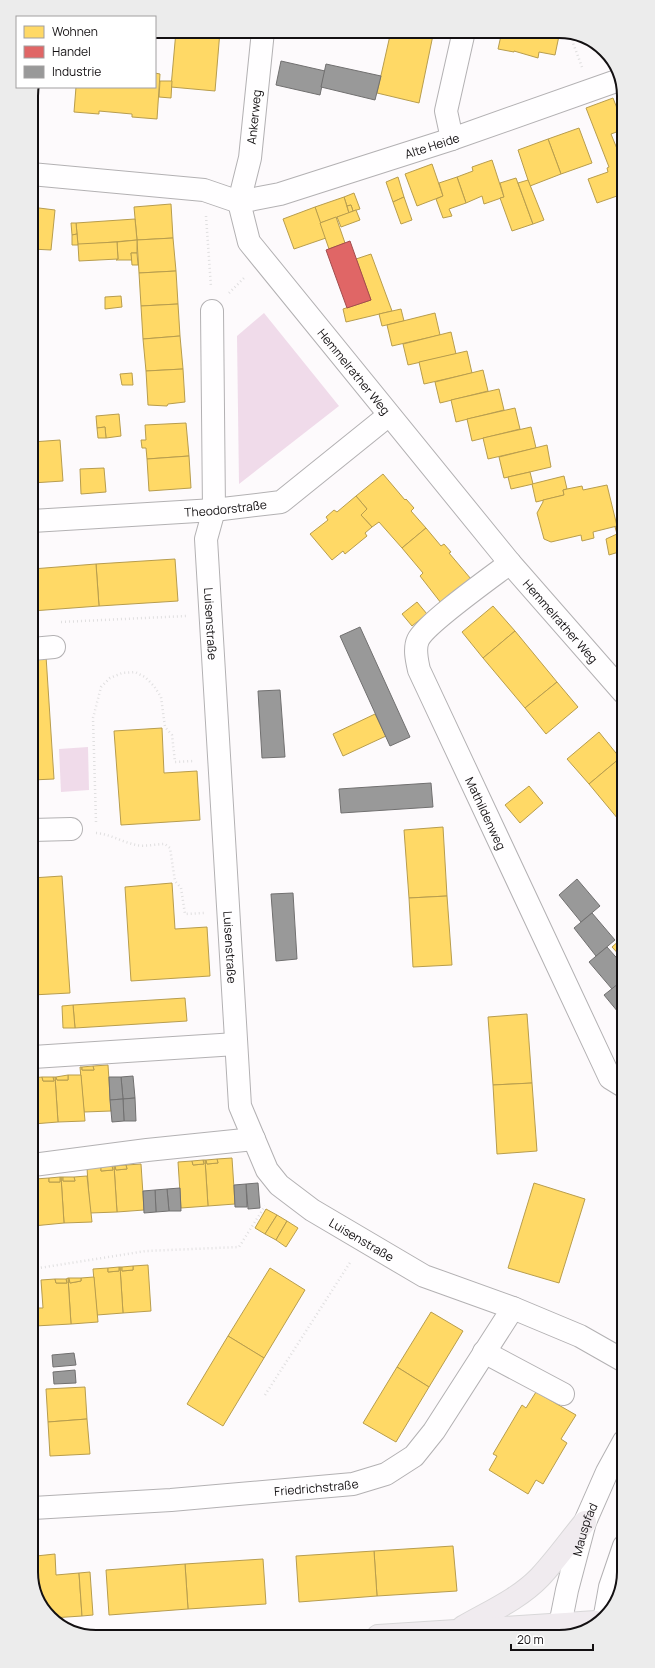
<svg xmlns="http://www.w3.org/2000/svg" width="655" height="1668" viewBox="0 0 655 1668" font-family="Manrope,sans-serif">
<rect width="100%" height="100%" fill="#fdfafc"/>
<path fill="#f7edf4" d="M33,87h4l-6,39v-34z"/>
<g fill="#f0dbea">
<path d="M264,313l75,93 -100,78 -2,-148z"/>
<path d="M88,747l1,43 -28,2 -2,-43z"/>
</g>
<g fill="#ffd966" stroke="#b89d4d">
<path d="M176,31h44l-5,60 -44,-4z"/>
<path d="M391,31h27l15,4 -14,68 -42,-10z"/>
<path d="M418,31h16l-1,4z"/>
<path d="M502,31h58l-5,24 -16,-3 -1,6 -24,-7v1l-16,-3z"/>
<path d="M155,73l5,1 -3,45 -25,-2v-3l-33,-3v3l-25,-2 2,-25h79z"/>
<path d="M160,81h12l-1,17 -12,-1z"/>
<path d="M613,98l9,23v9l-11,4 11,27 -1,46 -4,-11 -20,7 -9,-24 20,-7 -1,-4 2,-1 -23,-59z"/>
<path d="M579,128l13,35 -31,11 -13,-35z"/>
<path d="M548,139l13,35 -31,12 -12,-36z"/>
<path d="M492,160l12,37 -20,7 -2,-8 -16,7 -9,-26 16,-6 -1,-4z"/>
<path d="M432,164l11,32 -26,10 -12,-32z"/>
<path d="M398,177l6,20 -11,5 -7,-20z"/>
<path d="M457,177l9,26 -17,6 3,7 -9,2 -7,-19 7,-3 -4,-13z"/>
<path d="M516,178l17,46 -21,7 -12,-33 4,-1 -4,-14z"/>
<path d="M528,180l16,40 -11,4 -15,-41z"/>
<path d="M354,193l6,16 -7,2 -2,-6 -4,1 -3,-9z"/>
<path d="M344,197l5,16 -29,10 -5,-16z"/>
<path d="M404,197l8,23 -11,4 -8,-22z"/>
<path d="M171,204l2,34 -36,2 -3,-33z"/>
<path d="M351,205l2,6 -4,2 -2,-7z"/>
<path d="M31,207l24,3 -4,40 -20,-1z"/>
<path d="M315,207l11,31 -32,11 -11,-30z"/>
<path d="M356,210l4,10 -19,7 -4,-10z"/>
<path d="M336,217l9,26 -16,6 -9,-26z"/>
<path d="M135,219l2,21 -59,5 -2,-22z"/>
<path d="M71,223h5l1,11 -5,1z"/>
<path d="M77,234l1,11h-6v-10z"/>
<path d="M173,238l3,33 -37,2 -2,-33z"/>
<path d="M137,240v13h-6l1,7h-16l2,-1 -1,-17z"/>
<path d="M117,242l1,17 -39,2 -1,-17z"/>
<path d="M131,253h6l1,12h-6z"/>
<path d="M371,254l21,57 -46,11 -3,-13 28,-9 -15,-41z"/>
<path d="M176,271l2,33 -37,2 -2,-33z"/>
<path d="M121,296l1,11 -17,2v-12z"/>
<path d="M178,304l2,32 -37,3 -2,-33z"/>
<path d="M401,309l3,12 -22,5 -3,-12z"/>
<path d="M435,313l5,22 -48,11 -5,-21z"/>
<path d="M451,332l5,22 -48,11 -5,-21z"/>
<path d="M180,336l3,33 -37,2 -3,-32z"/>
<path d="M467,351l5,22 -48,11 -5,-22z"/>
<path d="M183,369l2,33 -17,2 -1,2 -19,-1 -2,-34z"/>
<path d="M483,370l5,21 -48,12 -5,-21z"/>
<path d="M132,373l1,12h-11l-2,-11z"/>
<path d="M499,389l5,21 -48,12 -5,-22z"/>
<path d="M515,408l5,21 -48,12 -5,-22z"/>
<path d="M119,414l2,22 -15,2 -1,-11 -8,1 -1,-12z"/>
<path d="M186,423l3,33 -42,3 -1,-11h-4l-1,-8h5l-1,-15z"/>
<path d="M105,427l1,11h-8l-1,-10z"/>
<path d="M531,427l5,21 -48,11 -5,-21z"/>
<path d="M60,440l3,41 -31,2v-41z"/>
<path d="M547,445l4,22 -47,11 -5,-21z"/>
<path d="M189,456l2,32 -42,3 -2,-32z"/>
<path d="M104,468l2,24 -25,2 -1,-25z"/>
<path d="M530,472l3,12 -22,5 -3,-12z"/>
<path d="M383,474l22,26 1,-1 8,9 -3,3 15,17 -24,20 -23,-26 -7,5 -11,-12 6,-6 -11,-13z"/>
<path d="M564,476l3,13 -4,1 1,5 -28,7 -4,-18z"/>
<path d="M607,485l10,41 -24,6 1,6 -12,3 -1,-6 -30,7 -7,-3 -7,-26 6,-11v-2l21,-5 -1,-5 4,-1 15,-3 1,4z"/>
<path d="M356,496l11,13 -6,6 11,12 -7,6 2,3 -22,18 -2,-3 -11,9 -22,-26 18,-14 -2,-3 8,-7 3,2z"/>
<path d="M622,525v26l-13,4 -3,-16 11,-5 -2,-7z"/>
<path d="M426,528l15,18 3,-2 7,8 -2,1 22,26 -30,24 -21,-27 3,-3 -21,-25z"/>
<path d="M175,559l3,42 -79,5 -3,-42z"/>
<path d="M96,564l3,42 -67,5v-42z"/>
<path d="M417,602l10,12 -15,12 -10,-12z"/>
<path d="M493,606l22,25 -32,27 -21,-26z"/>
<path d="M515,631l42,51 -32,26 -42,-50z"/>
<path d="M46,656l8,123 -22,1v-123z"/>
<path d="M557,682l21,25 -32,27 -21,-26z"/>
<path d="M375,714l11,22 -43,20 -10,-22z"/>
<path d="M162,728l2,45 33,-2 3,49 -79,5 -7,-94z"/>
<path d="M599,732l21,26 -31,26 -22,-25z"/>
<path d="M620,758l3,3v64l-34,-41z"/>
<path d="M529,786l14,17 -23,20 -15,-18z"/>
<path d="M443,827l4,69 -38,2 -5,-68z"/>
<path d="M62,876l8,117 -38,2v-117z"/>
<path d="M172,883l3,46 32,-2 3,49 -79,5 -6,-94z"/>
<path d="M447,896l5,69 -39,2 -4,-69z"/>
<path d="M621,939l2,3v17l-11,-12z"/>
<path d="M185,998l2,23 -112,7 -2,-23z"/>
<path d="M73,1005l2,23h-12l-1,-22z"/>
<path d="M527,1014l5,69 -39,2 -5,-68z"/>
<path d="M108,1065l3,46 -27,1 -4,-45h2v3h12l-1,-4z"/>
<path d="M93,1066l1,4h-12v-3z"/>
<path d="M68,1075h13l4,46 -27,1 -3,-45h1l1,3h11z"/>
<path d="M68,1075v5h-11l-1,-3z"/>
<path d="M42,1077l1,4h11l-1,-4h2l3,45 -25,2v-46z"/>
<path d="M42,1077h11l1,4h-11z"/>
<path d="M532,1083l5,68 -40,3 -4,-69z"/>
<path d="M232,1158l3,46 -27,2 -3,-46h1l1,4 11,-1 -1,-4z"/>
<path d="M217,1159l1,4 -11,1 -1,-4z"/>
<path d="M203,1160h2l3,46 -27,2 -3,-46 14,-1 1,4 11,-1z"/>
<path d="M203,1160l1,4 -11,1 -1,-4z"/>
<path d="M141,1164l3,46 -27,2 -3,-46h1l1,4 11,-1 -1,-4z"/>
<path d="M126,1165l1,4 -11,1 -1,-4z"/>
<path d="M112,1166h2l3,46 -27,1 -3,-45 14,-1v4l12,-1z"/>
<path d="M112,1166l1,4 -12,1v-4z"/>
<path d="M87,1176l5,46 -28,1 -3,-46h2v4h12l-1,-4z"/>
<path d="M60,1177h1l3,46 -31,3v-19h3l-1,-28 14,-1v4h11z"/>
<path d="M60,1177v5h-11v-4z"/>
<path d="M63,1177h11l1,4h-12z"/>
<path d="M534,1183l51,16 -26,84 -51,-15z"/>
<path d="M266,1209l11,6 -12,19 -10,-6z"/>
<path d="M277,1215l10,6 -11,19 -11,-6z"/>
<path d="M287,1221l11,7 -12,19 -10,-7z"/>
<path d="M148,1265l3,46 -28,2 -3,-46h2v4l11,-1v-4z"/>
<path d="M133,1266v4l-11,1v-4z"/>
<path d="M119,1267h1l3,46 -26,2 -4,-46 15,-1v4l11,-1z"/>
<path d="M119,1267v4l-11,1v-4z"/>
<path d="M270,1268l35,22 -41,68 -36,-22z"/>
<path d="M94,1277l4,45 -27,2 -3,-46h1l1,5 11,-2v-3z"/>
<path d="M68,1278l3,46 -36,2 -1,-18h9l-2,-28 14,-1 1,4h11l-1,-4z"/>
<path d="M69,1278h12v3l-11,2z"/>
<path d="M55,1279h11l1,4h-11z"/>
<path d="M624,1309v13l-6,-3z"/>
<path d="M431,1312l32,19 -34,56 -32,-20z"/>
<path d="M228,1336l36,22 -41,68 -36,-22z"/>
<path d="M397,1367l32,20 -33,55 -33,-19z"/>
<path d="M85,1387l2,32 -39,3 -2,-33z"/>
<path d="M536,1392l40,23 -15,24 6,4 -24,41 -7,-4 -8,14 -39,-24 8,-14 -4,-2 29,-49 4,3z"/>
<path d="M87,1419l3,35 -40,2 -2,-34z"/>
<path d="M453,1546l4,45 -80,5 -3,-45z"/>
<path d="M374,1551l3,45 -78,6 -3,-46z"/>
<path d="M55,1554l1,21 23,-2 3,43 -30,2 -14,-21 -2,-41z"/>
<path d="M263,1559l3,45 -78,5 -3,-45z"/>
<path d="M185,1564l3,45 -79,6 -3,-45z"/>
<path d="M90,1572l3,43 -11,1 -3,-43z"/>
</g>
<path fill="#e06666" stroke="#a24c4d" d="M350,241l21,59 -24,8 -21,-58z"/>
<g fill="#999" stroke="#717070">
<path d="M281,61l44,10 -5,24 -44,-10z"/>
<path d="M326,64l55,12 -6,24 -54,-13z"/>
<path d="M360,627l50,110 -20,9 -50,-110z"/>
<path d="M280,690l5,67 -23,1 -4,-67z"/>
<path d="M431,783l2,24 -92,6 -2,-24z"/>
<path d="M577,879l23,27 -19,16 -22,-27z"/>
<path d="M293,893l4,66 -21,2 -5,-67z"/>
<path d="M592,913l23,27 -19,16 -22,-28z"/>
<path d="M607,947l16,18v15l-11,9 -23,-27z"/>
<path d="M623,980v38l-19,-23z"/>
<path d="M133,1076l2,22 -12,1 -2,-22z"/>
<path d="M109,1077h12l2,22 -13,1z"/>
<path d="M135,1098l1,23h-12l-1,-22z"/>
<path d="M123,1099l1,22 -12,1 -2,-22z"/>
<path d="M258,1183l2,25 -12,1 -2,-25z"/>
<path d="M246,1184l1,23h-12l-1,-22z"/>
<path d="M180,1188l1,23h-12l-2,-22z"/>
<path d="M167,1189l2,22 -13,1 -1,-22z"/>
<path d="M155,1190l1,22 -12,1 -1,-22z"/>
<path d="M74,1353l2,12 -23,2 -1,-12z"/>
<path d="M75,1370l1,13 -22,1 -1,-12z"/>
</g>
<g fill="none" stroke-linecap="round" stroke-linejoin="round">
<g stroke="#b3b1b3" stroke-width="24">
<g id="minor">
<path id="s1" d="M263,31l-13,127 -11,44 10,40 261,321 113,129"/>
<path d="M452,139l-6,-28 18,-80"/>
<path id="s2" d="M31,174l173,16 35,12 41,-8 172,-55 170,-60"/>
<path id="s3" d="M212,311l2,199 -8,29 34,567 27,64 12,15 33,25 112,66 89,32 67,28 44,25"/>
<path id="s4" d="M32,521l182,-11 67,-8 108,-87"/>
<path id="s5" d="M510,563c-17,13 -85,61 -92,77 -4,9 -1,21 1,30l191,408 13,8"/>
<path d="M32,649l22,-2"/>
<path d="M32,830l39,-1"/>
<path d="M33,1057l203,-13"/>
<path d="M33,1165l114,-15 107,-11"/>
<path d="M484,1352l79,42"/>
<path id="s6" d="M33,1508l138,-8 182,-16 33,-10 28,-18 20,-25 79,-123"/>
<path d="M605,1615l5,-28 14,-41"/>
<path id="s7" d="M558,1635l9,-45 18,-68 22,-50 17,-31"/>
</g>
</g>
<g stroke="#d8d7d8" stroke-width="24">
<g id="major">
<path d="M463,1627c26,-15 56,-28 77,-50 16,-17 30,-37 45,-55"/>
<path d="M378,1636l218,-14"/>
</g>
</g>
<g stroke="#e0dfe0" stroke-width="2.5" stroke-dasharray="1 3" stroke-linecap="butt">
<path d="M575,36l-2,7 9,24"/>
<path d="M206,216l5,71"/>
<path d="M229,293l16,-16"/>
<path d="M61,622l125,-6"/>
<path d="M96,822l-3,-104 8,-31 9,-9 12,-5 13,-1 10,5 9,9 7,11 4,30 7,8 3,27 19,-1"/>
<path d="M96,833c14,1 26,9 40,12 9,2 20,-1 29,-1l5,4 5,33 6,7 4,26 19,-1"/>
<path d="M33,1269l113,-18 93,-4 26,-41"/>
<path d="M265,1395l86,-134"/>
</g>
<use href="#minor" stroke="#fffeff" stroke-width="22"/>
<use href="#major" stroke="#f0ebef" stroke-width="22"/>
</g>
<g text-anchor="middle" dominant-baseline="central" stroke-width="4" stroke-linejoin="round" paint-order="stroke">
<g font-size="12" fill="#131012" stroke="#fff">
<text transform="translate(254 117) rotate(-84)">Ankerweg</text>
<text stroke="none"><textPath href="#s2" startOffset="412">Alte Heide</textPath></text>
<text stroke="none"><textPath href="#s1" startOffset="381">Hemmelrather Weg</textPath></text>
<text stroke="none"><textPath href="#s4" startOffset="194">Theodorstraße</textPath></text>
<text stroke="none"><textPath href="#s1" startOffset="705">Hemmelrather Weg</textPath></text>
<text stroke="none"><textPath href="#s3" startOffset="314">Luisenstraße</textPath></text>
<text stroke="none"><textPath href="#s5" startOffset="309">Mathildenweg</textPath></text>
<text stroke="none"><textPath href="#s3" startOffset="638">Luisenstraße</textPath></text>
<text stroke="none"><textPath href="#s3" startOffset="985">Luisenstraße</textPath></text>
<text stroke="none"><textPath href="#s6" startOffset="284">Friedrichstraße</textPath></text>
<text stroke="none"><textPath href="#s7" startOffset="109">Mauspfad</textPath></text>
</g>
</g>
<path d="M0 0H655V1668H0ZM96 38H559A58 58 0 0 1 617 96V1572A58 58 0 0 1 559 1630H96A58 58 0 0 1 38 1572V96A58 58 0 0 1 96 38Z" fill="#ececec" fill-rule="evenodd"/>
<path fill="none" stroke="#131012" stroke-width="2" d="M96 38H559A58 58 0 0 1 617 96V1572A58 58 0 0 1 559 1630H96A58 58 0 0 1 38 1572V96A58 58 0 0 1 96 38Z"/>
<rect x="16" y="16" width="140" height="72" fill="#ffffff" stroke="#a19fa0"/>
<rect x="24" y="26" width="20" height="12" fill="#ffd966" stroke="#a19fa0"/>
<text x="52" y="36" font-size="12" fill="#131012">Wohnen</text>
<rect x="24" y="46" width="20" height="12" fill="#e06666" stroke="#a19fa0"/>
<text x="52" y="56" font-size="12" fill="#131012">Handel</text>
<rect x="24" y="66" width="20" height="12" fill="#999999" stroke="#a19fa0"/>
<text x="52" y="76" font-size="12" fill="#131012">Industrie</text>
<path d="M511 1644v6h82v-6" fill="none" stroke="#131012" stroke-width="2"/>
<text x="517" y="1644" font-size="12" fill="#131012" stroke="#ffffff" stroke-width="3" paint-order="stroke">20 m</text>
</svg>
